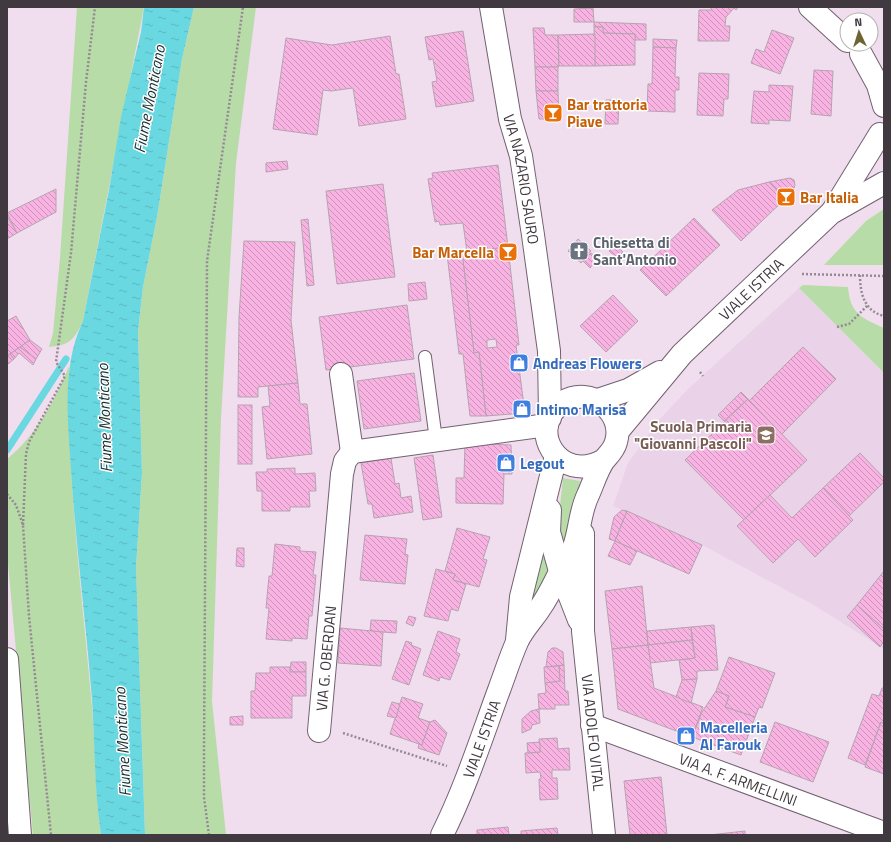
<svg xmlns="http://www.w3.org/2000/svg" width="891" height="842" viewBox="0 0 891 842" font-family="'Titillium Web',sans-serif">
<defs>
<pattern id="water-ripples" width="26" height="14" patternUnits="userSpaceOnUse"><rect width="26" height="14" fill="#69d8e0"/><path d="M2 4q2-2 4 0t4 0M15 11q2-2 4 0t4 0" fill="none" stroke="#5cbac1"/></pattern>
<pattern id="building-back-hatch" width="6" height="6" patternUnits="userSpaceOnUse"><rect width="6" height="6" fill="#f8b3e3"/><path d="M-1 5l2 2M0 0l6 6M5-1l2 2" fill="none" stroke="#ca93b9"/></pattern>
</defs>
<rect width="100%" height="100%" fill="#f0deee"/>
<path fill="#ead2e8" d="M799,288l85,85v276l-72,-45 -110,-59 -89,-39 15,-43 30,-42 31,-33z"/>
<g fill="#b8dca7">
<path d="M77,7h67l-61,314c-9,19 -13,24 -34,26l4,-14 7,-75z"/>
<path d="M194,7h62l-20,156 -15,256 -9,282 14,134h-81l-9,-268 6,-94 -4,-142 5,-44 14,-70 25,-158z"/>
<path d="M884,209v56h-60l42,-44z"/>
<path d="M803,285l45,2c2,27 14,31 36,41v45l-85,-85z"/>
<path d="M69,366c-2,110 12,220 22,330 5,46 3,93 10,139h-68l-26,-282v-94c29,-23 48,-59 62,-93z"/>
<path d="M563,478l17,3 -15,71 -7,-28z"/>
<path d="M541,548l11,25 -12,21 -13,13z"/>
</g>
<path fill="url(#water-ripples)" d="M144,7h50l-12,52 -25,158 -14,70 -5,44 4,142 -6,94 9,268h-44c-7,-45 -6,-91 -9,-136 -6,-76 -16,-152 -21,-229 -3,-49 -10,-103 12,-149l26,-131 12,-73 20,-85z"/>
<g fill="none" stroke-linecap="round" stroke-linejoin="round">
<path stroke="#69d8e0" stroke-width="7" d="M7,450l59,-91"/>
</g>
<g fill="url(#building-back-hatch)" stroke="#b7a3b0" fill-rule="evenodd">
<path d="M710,7h28l-2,3 -2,-2 -8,9 -1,9h5l-1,15h-31l1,-31h13z"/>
<path d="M593,8l1,14h-20v-13z"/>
<path d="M594,22l52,2v16h-11v-6l-32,-1v-6h-9z"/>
<path d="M594,27h9v6l32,1v31l-40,1z"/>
<path d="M533,28h11l1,7h13l1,31 -1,1h-23z"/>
<path d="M772,30l22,8 -14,36 -29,-11 5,-14 8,3z"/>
<path d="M463,31l11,70 -38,6 -4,-25 5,-1 -4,-22 -4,1 -4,-23z"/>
<path d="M595,34v32h-36l-1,-31z"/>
<path d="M390,36l6,38h3l7,45 -47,7 -6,-38 -22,3 -8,-1 -6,45 -44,-6 13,-91 46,7z"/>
<path d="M653,39l24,1 -1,8 -23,-1z"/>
<path d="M653,47l23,1 -1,29h4v13h-4v22l-28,-1 1,-27h4z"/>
<path d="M535,67h23v24h-22z"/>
<path d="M814,70l19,1 -2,45 -20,-2z"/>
<path d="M699,73l30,1 -1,25h-4l-1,17 -26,-1z"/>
<path d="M769,85l24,1 -3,35 -21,-1v4l-18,-1 3,-32 15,1z"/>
<path d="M536,91h22l1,28h-20z"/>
<path d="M606,100h13l-1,24h-13z"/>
<path d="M287,161l1,8 -22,3v-9z"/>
<path d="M498,165l10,82 -41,5 -4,-29 -23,2 -1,-4 -4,1 -7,-43 5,-1 -1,-5z"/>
<path d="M790,178l4,2 1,5 -3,8 -7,6 -16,-17z"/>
<path d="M769,182l16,17 -44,42 -29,-31 26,-20z"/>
<path d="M383,184l12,93 -58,7 -11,-93z"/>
<path d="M56,189v23l-39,21 -10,-20z"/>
<path d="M7,216l10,17 -10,6z"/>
<path d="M694,218l26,27 -54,51 -26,-26z"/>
<path d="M308,219l6,66 -7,1 -6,-66z"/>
<path d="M578,239l13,12 -10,12 -13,-12z"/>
<path d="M244,241l51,1 -4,78 7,63 -40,4v10h-20l1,-80z"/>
<path d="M615,245l8,7 -6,6 -8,-7z"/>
<path d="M508,247l11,98h-3l9,68 -39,3 -7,-64 -5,1 -12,-101zM496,339l1,8 -10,1v-8z"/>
<path d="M462,252l12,101 5,-1 7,64h-16l-7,-62h-4l-12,-100z"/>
<path d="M591,253l7,5 -8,10 -7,-7z"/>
<path d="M425,282l2,17 -18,2 -1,-17z"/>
<path d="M613,295l25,26 -32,31 -26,-26z"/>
<path d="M407,305l7,54 -88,11 -7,-53z"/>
<path d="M16,316l14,24 -23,16v-35z"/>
<path d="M30,340l12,9 -6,10 -16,-12z"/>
<path d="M20,347l16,12 -3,6 -14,-12 -5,6 -4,-5z"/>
<path d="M803,347l33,32 -54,55 -33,-33z"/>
<path d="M10,354l4,5 -7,6v-9z"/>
<path d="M414,373l7,48 -57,8 -7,-48z"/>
<path d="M298,383l2,21h7l5,50 -45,5 -5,-52 8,-1 -2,-20z"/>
<path d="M741,392l7,7 -24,22 -6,-6z"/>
<path d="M748,399l59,61 -63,60 -59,-60z"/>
<rect x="238" y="405" width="14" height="59"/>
<path d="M465,443l46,2 1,29h-8l-1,30 -47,-1v-25h8z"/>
<path d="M860,453l24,25v4l-35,34 -26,-28z"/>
<path d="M433,455l9,62 -19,3 -9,-62z"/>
<path d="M391,458l4,26 4,-1 2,15 10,-2 2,16 -39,6 -2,-14h-4l-7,-41z"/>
<path d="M295,468v6l20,-1 1,18h-7l1,16h-20v4h-28v-20h-5l-1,-19h11v-3z"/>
<path d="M823,488l30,32 -38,37 -17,-18 -25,24 -36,-37 33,-31 22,23z"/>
<path d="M622,510l5,1 -12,30 -6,-2 5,-22z"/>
<path d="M627,511l75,34 -13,29 -74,-33z"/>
<path d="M457,528l33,9 -7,22 4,1 -8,27 -26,-7 2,-6 -10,-3z"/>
<path d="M365,535l42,4 -2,15 3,1 -3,29 -45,-4z"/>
<path d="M615,541l22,10 -7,14 -22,-9z"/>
<path d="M275,544l25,3v4l16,1 -3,23h3l-4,41h-3l-2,23 -15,-1v3l-26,-2 3,-31h-3l3,-32h3z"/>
<path d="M237,548h7v19l-8,-1z"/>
<path d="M436,569l19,5 -2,6 13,4 -8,27 -7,-2 -3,12 -24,-5z"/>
<path d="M884,571v58l-27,-24z"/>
<path d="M642,586l6,59 -36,4 -7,-58z"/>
<path d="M857,605l27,24v12l-4,6 -33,-30z"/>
<path d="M409,616l7,2 -3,8 -7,-3z"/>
<path d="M371,620l26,1 -1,12 -26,-2z"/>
<path d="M714,625l4,45 -21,1v8l-15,1 -3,-20 16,-2 -4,-31z"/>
<path d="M691,627l1,13 -44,5 -1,-14z"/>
<path d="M340,628l43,4 -2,34 -43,-3z"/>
<path d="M438,631l22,8 -4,13 4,2 -10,26 -10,-3 -1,4 -16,-6z"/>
<path d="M692,640l3,18 -45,5 -2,-18z"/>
<path d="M406,641l6,2 -1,2 10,4 -12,36 -17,-6z"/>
<path d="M648,645l6,43 49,19 -11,30 -74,-28 -6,-60z"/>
<path d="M552,648h4l7,4 1,13 -18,2 2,-15z"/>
<path d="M729,657l46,16 -13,35 -3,-1 -4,10 -30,-10 4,-11 -13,-5z"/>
<path d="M291,662h15v10h-16z"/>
<path d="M564,665l1,26h3l1,14h-14v4h-16l-1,-15 8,-1 -1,-10 15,-2 -1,-15z"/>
<path d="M559,666l1,15 -15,2 -1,-16z"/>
<path d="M270,667h20v5h16v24h-14v22h-41v-27h4l1,-18h14z"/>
<path d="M697,679l-6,24 -15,-6 6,-17z"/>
<path d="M882,688h2v36l-3,-2 -16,43 -17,-7 24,-64 7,2z"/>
<path d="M716,691l13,5 -4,11 30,10 -14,38 -49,-18 10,-25z"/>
<path d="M402,697l21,7 -5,14 12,4 -8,23 -32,-11z"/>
<path d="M392,702l8,2 -4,14 -9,-2z"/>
<path d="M539,709l1,14 -8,2 -1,4 -9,4v-14l9,-8z"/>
<path d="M243,716v9h-13v-8z"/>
<path d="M435,720l12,13 -8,22 -21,-7 1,-4 3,1 8,-23z"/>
<path d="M775,722l54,20 -16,40 -53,-20z"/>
<path d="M881,722l3,2v50l-19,-7z"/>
<path d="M557,738l1,11 11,-1 1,22h-18v8h5l1,21 -18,1 -1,-21h2l-1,-7 -14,1 -1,-20 15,-1 -1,-13z"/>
<path d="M540,742v10l-12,1 -1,-10z"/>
<path d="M661,777l6,58h-37l-6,-54z"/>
<path d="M508,827l1,8h-32v-5z"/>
<path d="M557,828l1,7h-37v-4z"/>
<path d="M745,831v4h-36z"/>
</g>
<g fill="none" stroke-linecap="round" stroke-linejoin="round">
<g stroke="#726271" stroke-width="14">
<path id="lane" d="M425,357l11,83"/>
</g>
<g stroke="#726271" stroke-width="24">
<g id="street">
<path id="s1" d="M491,7l19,112 11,37 12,79 16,116 1,67"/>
<path d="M810,7l37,34"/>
<path d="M861,54l17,31 6,21"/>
<path d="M341,374l11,78 195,-27"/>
<path d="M7,659l13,176"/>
<path id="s2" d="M592,725l292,108"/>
<path id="s3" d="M319,731l23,-257 3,-13 7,-9"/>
</g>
</g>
<g stroke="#726271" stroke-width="24">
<g id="secondary">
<path d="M832,212l48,-78"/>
<path d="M598,400l30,-10 32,-18"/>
<path id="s4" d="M618,431l64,-77 149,-141 53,-30"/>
<path d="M550,510l-1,22 11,39 19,49"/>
<path id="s5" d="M583,534v97l21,204"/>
<path d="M517,640l4,-43 35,-141"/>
<path id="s6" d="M442,835c23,-46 39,-96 57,-145 6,-16 11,-32 18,-48 5,-12 16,-23 23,-34 8,-11 14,-24 20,-36 4,-8 10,-16 14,-25 6,-17 6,-36 14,-52 5,-11 9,-25 16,-35 5,-6 10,-10 12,-18 9,-30 -26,-57 -53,-40 -38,25 -5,84 41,58"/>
</g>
</g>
<g stroke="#958994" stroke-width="2.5" stroke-dasharray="2 2" stroke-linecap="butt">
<path d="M802,274l82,2"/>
<path d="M860,275c0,18 4,36 24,41"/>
<path d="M837,327l12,-3 18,-18"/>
<path d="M700,372l3,4"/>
<path d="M7,494l9,11 7,20 6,91 22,219"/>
<path d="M23,525l3,-71 3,-12 36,-66 -9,-14 15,-109 15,-171 9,-75"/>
<path d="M343,733l104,33"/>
<path d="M209,835l-5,-38v-44l3,-492 36,-254"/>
</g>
<use href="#lane" stroke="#fff" stroke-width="12"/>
<use href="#street" stroke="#fff" stroke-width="22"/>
<use href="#secondary" stroke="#fff" stroke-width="22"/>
</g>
<defs>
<g id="bar-square" transform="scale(1)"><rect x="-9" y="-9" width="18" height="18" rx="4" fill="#e8710a" stroke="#fff"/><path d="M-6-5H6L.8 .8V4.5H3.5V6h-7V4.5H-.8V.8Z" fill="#fff"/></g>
<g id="church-square" transform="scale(1)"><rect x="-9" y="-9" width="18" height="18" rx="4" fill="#6b7280" stroke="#fff"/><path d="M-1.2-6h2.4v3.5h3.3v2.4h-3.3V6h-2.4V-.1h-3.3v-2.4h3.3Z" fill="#fff"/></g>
<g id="shop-square" transform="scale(1)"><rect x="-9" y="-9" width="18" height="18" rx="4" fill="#3f7fe0" stroke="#fff"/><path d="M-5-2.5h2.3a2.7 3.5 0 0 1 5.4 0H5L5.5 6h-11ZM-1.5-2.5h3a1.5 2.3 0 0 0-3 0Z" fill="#fff"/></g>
<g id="school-square" transform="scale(1)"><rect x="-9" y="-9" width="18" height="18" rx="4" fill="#8d6e63" stroke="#fff"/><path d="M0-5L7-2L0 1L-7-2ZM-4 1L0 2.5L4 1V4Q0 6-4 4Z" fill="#fff"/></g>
</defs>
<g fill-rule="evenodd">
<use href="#bar-square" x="553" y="113"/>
<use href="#bar-square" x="786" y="197"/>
<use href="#church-square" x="579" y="251"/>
<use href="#bar-square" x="508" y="252"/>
<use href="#shop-square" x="519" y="363"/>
<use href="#shop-square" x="522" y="409"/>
<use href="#school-square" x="766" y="435"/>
<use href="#shop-square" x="506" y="463"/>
<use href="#shop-square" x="686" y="736"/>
</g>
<g text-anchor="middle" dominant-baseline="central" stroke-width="3" stroke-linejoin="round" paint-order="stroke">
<g font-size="15" font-weight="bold" fill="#c56008" stroke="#fff" text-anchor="start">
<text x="567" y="104">Bar trattoria<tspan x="567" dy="17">Piave</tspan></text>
<text x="800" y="197">Bar Italia</text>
<text x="494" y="252" text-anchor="end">Bar Marcella</text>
</g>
<g font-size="15" fill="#40393f" stroke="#fff">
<text stroke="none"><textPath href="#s1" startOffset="175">VIA NAZARIO SAURO</textPath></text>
<text stroke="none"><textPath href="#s4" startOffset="195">VIALE ISTRIA</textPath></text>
<text stroke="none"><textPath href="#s3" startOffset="73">VIA G. OBERDAN</textPath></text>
<text stroke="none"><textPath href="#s5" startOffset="199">VIA ADOLFO VITAL</textPath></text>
<text stroke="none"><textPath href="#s6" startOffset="104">VIALE ISTRIA</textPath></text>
<text stroke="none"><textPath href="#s2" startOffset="156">VIA A. F. ARMELLINI</textPath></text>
</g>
<g font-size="15" font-weight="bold" fill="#5b616d" stroke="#fff" text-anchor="start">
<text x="593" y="242">Chiesetta di<tspan x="593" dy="17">Sant'Antonio</tspan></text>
</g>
<g font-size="15" font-weight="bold" fill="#366cbe" stroke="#fff" text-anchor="start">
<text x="533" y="363">Andreas Flowers</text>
<text x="536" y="409">Intimo Marisa</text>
<text x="520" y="463">Legout</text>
<text x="700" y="727">Macelleria<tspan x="700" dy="17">Al Farouk</tspan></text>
</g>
<g font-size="15" font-weight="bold" fill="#785e54" stroke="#fff" text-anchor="end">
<text x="752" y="426">Scuola Primaria<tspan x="752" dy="17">"Giovanni Pascoli"</tspan></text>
</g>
<g font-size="16" font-style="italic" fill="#1c3032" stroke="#fff">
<text transform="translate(149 99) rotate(-79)">Fiume Monticano</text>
<text transform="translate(104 418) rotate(-92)">Fiume Monticano</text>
<text transform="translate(122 742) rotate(-93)">Fiume Monticano</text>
</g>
</g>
<rect width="891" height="842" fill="none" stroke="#40393f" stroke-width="16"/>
<g transform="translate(859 32) rotate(356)"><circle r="19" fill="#ffffff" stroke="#b3b0b2"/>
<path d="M0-3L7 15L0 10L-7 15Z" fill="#6d6431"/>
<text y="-6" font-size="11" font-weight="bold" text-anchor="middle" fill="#40393f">N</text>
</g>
</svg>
